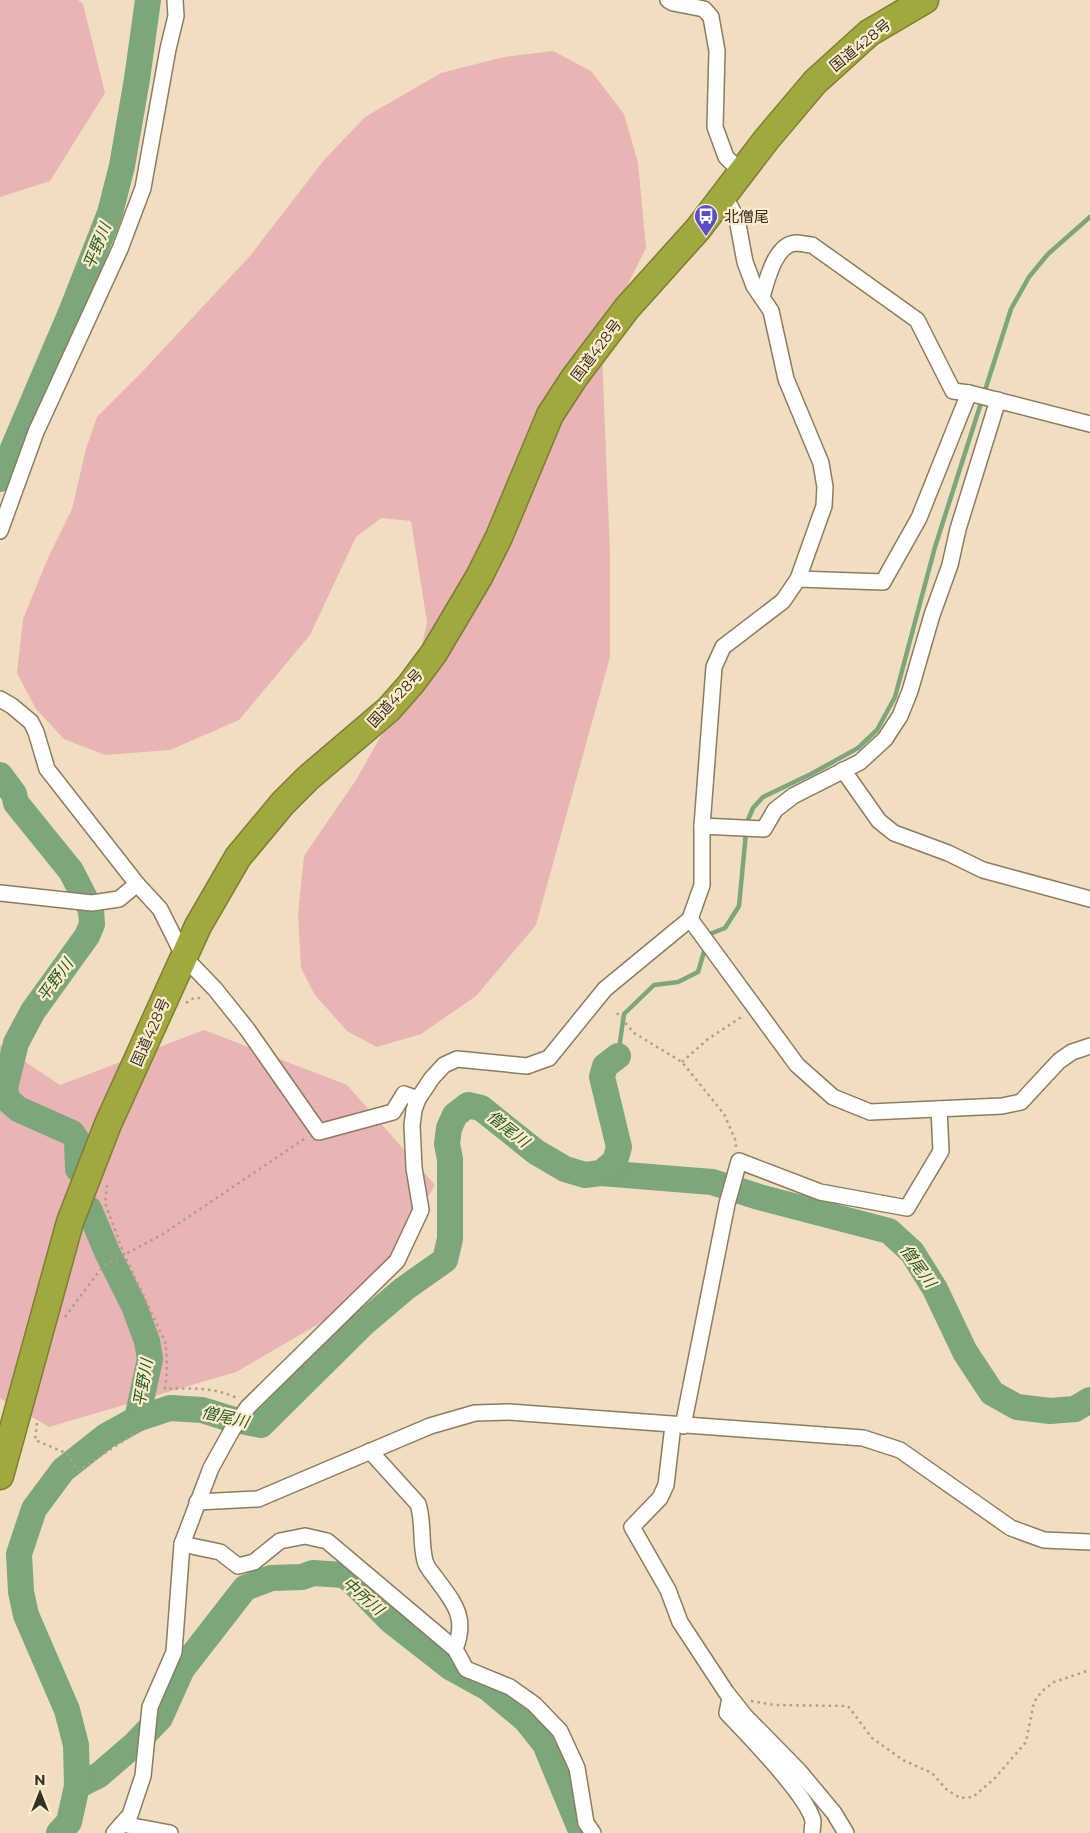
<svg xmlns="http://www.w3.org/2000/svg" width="1090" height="1833" viewBox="0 0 1090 1833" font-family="Montserrat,'Noto Sans JP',sans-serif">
<rect width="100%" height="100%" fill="#f1dec0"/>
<g fill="#e8b4b4">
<path d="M0,0h78l5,4 22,89 -55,88 -50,16z"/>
<path d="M553,51l38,20 33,43 14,49 8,85 -30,60 -14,46 8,200v103l-74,268 -60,71 -55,38 -44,13 -30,-16 -32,-36 -14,-27 -3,-54 6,-58 52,-76 60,-106 11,-52 -16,-101 -30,-3 -25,19 -46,98 -71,85 -69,30 -65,5 -41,-16 -28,-30 -19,-36 6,-54 25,-61 24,-49 14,-60 11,-32 44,-44 109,-117 74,-96 41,-43 76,-44 63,-16z"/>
<path d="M204,1030l143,55 88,100 -66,110 -133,77 -187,55 -49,-29v-353l60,40z"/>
</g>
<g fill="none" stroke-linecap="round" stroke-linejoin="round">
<g stroke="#7ca67c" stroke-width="4.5">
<path d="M709,938l1,-4 15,-6 14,-22 8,-84 6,-14 10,-11 48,-23 47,-26 19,-18 18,-33 40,-150 76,-238 18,-32 19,-23 42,-37"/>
<path d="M618,1056l6,-42 30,-29 24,-3 20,-10 8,-27"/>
</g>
<g stroke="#7ca67c" stroke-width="26">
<path d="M0,479l72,-169 38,-97 12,-47 15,-87 11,-79"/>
<path d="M0,775l14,19 2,9 55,68 20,39 1,14 -5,12 -54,75 -17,32 -11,45 2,11 11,10 54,24 5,7 1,29"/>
<path d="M601,1173l111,9 47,15 130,34 23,21 23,37 30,63 27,41 25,14 33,4 25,-2 15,-9"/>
<path d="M89,1209l18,43 27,54 13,35 3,18 -13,60"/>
<path d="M77,1786l22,-11 36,-31 25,-26 22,-49 63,-81 26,-10 31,-1 11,-4 31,2 8,6 38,39 60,47 38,21 38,32 19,24 37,89"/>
<path d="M59,1833l10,-11 8,-36 -1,-41 -9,-35 -41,-95 -5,-23 -2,-38 15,-45 29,-39 43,-34 31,-17 33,-11 32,2 29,9 30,6 103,-102 40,-34 41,-29 5,-21v-80l-3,-15 2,-16 6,-13 13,-10 13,3 55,44 29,17 20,6 16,-2 14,-12 4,-14 -17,-70 3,-11 13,-10"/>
</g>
<g stroke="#8c7c60" stroke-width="18">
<g id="street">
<path d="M668,0l5,3 31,6 7,8 6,34 -2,76 11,30 15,15"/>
<path d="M762,297c5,-17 13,-53 34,-54 5,0 12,2 16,2l105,75 36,71 16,2"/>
<path d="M0,531l36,-99 84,-183 23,-61 25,-139 8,-33 -1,-16"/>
<path d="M798,579l85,3 36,-64 50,-125 121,31"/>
<path d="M0,699l12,7 19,16 5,10 11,37 90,115 23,25 24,48 31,32 32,40 72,103 74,-20 11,-18 14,5"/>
<path d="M843,770l36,51 15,12 54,20 35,17 107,29"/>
<path d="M702,826l62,3 11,-19 18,-14 67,-34 25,-23 15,-23 10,-25 22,-76 18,-50 8,-36 40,-129"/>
<path d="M0,893l92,10 27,-4 18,-15"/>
<path d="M690,919l107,146 36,32 37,15 132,-6 19,-4 38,-41 13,-9 18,-6"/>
<path d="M673,1425l-7,60 -6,13 -28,29 36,63 12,32 46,70 19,24 54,55 35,42 12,20"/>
<path d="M683,1426l44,-222 12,-43 81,31 87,16 34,-57 -2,-42"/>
<path d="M370,1451l48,53c6,18 2,38 7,57 1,5 6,11 10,16 18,25 33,39 20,72"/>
<path d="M197,1502l61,-3 172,-73 45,-13 34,-1 354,26 37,12 111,78 33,12 46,2"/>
<path d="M182,1544l38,8 18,14 16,-4 26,-21 25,-5 22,5 128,108 11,20 44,18 24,17 26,27 17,37 9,55 7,10"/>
<path d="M730,1698l-3,15c20,21 81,83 86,108 0,4 -1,9 -1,12"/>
<path d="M122,1824l48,9"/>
<path d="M114,1833l16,-18 13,-39 7,-69 24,-55 8,-108 29,-76 21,-38 16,-23 149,-146 24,-51 -7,-42 -2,-43 2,-15 4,-11 14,-21 12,-13 13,-6 70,7 22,-8 56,-69 85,-70 12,-34v-59l12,-159 9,-20 60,-46 15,-22 26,-73 1,-19 -4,-24 -35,-84 -15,-68 -17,-25 -9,-24 -8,-43 -13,-24"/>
</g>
</g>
<g stroke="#7c7e35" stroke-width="29">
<path id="highway" d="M0,1476l70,-254 38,-98 76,-167 14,-31 40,-69 45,-54 25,-25 81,-69 22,-25 23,-31 45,-76 20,-40 51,-122 24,-37 53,-70 71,-79 68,-89 49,-58 54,-49 56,-33"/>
</g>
<g stroke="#ae9f87" stroke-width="2.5" stroke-dasharray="2.5 4" stroke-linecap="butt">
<path d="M186,1003l8,-5h10"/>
<path d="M617,1013l17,20 48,29 42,52 11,25 1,8"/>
<path d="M682,1062l26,-23 35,-23"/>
<path d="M107,1185l-2,18 19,51 42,90 1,27 -2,18c26,-1 48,-2 72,9"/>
<path d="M65,1317l32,-43 8,-9 58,-31 144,-97"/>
<path d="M37,1423l-2,17 31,13 12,18 60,-40"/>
<path d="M751,1701l24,4 73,1 24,32 31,22 29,13 14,16 14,9 13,-1 22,-19 31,-36 8,-40 8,-11 12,-9 36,-12"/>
</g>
<use href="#street" stroke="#fff" stroke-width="15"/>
<use href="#highway" stroke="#a1a83e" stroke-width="26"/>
</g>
<defs>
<g id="bus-pin" transform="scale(1.25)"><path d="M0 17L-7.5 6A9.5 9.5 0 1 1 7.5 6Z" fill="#5b4fc7" stroke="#feeccc"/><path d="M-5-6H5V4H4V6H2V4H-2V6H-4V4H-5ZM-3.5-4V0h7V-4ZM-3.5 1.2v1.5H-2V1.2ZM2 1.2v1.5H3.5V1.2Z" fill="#fff"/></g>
</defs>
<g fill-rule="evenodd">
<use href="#bus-pin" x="706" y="216"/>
</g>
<g text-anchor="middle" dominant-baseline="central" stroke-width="4.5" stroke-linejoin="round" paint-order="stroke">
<g font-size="15" fill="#373024" stroke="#feeccc">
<text transform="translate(860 45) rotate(-39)">国道428号</text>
<text transform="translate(596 350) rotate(-53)">国道428号</text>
<text transform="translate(395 698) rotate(-47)">国道428号</text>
<text transform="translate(150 1032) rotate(-66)">国道428号</text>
</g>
<g font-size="15" fill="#373024" stroke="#feeccc" text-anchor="start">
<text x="724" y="216">北僧尾</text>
</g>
<g font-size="16" font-style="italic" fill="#215c25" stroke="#feeccc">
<text transform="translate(97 246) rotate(-68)">平野川</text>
<text transform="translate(55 980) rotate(-54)">平野川</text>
<text transform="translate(508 1129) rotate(38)">僧尾川</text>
<text transform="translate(918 1266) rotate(54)">僧尾川</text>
<text transform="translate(143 1383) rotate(-80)">平野川</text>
<text transform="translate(225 1417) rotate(13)">僧尾川</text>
<text transform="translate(363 1596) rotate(41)">中所川</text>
</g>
</g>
<g transform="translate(40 1793)" stroke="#feeccc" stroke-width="4" paint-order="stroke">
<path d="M0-4L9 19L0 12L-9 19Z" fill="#373024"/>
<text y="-8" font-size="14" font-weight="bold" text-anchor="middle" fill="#373024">N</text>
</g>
</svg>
